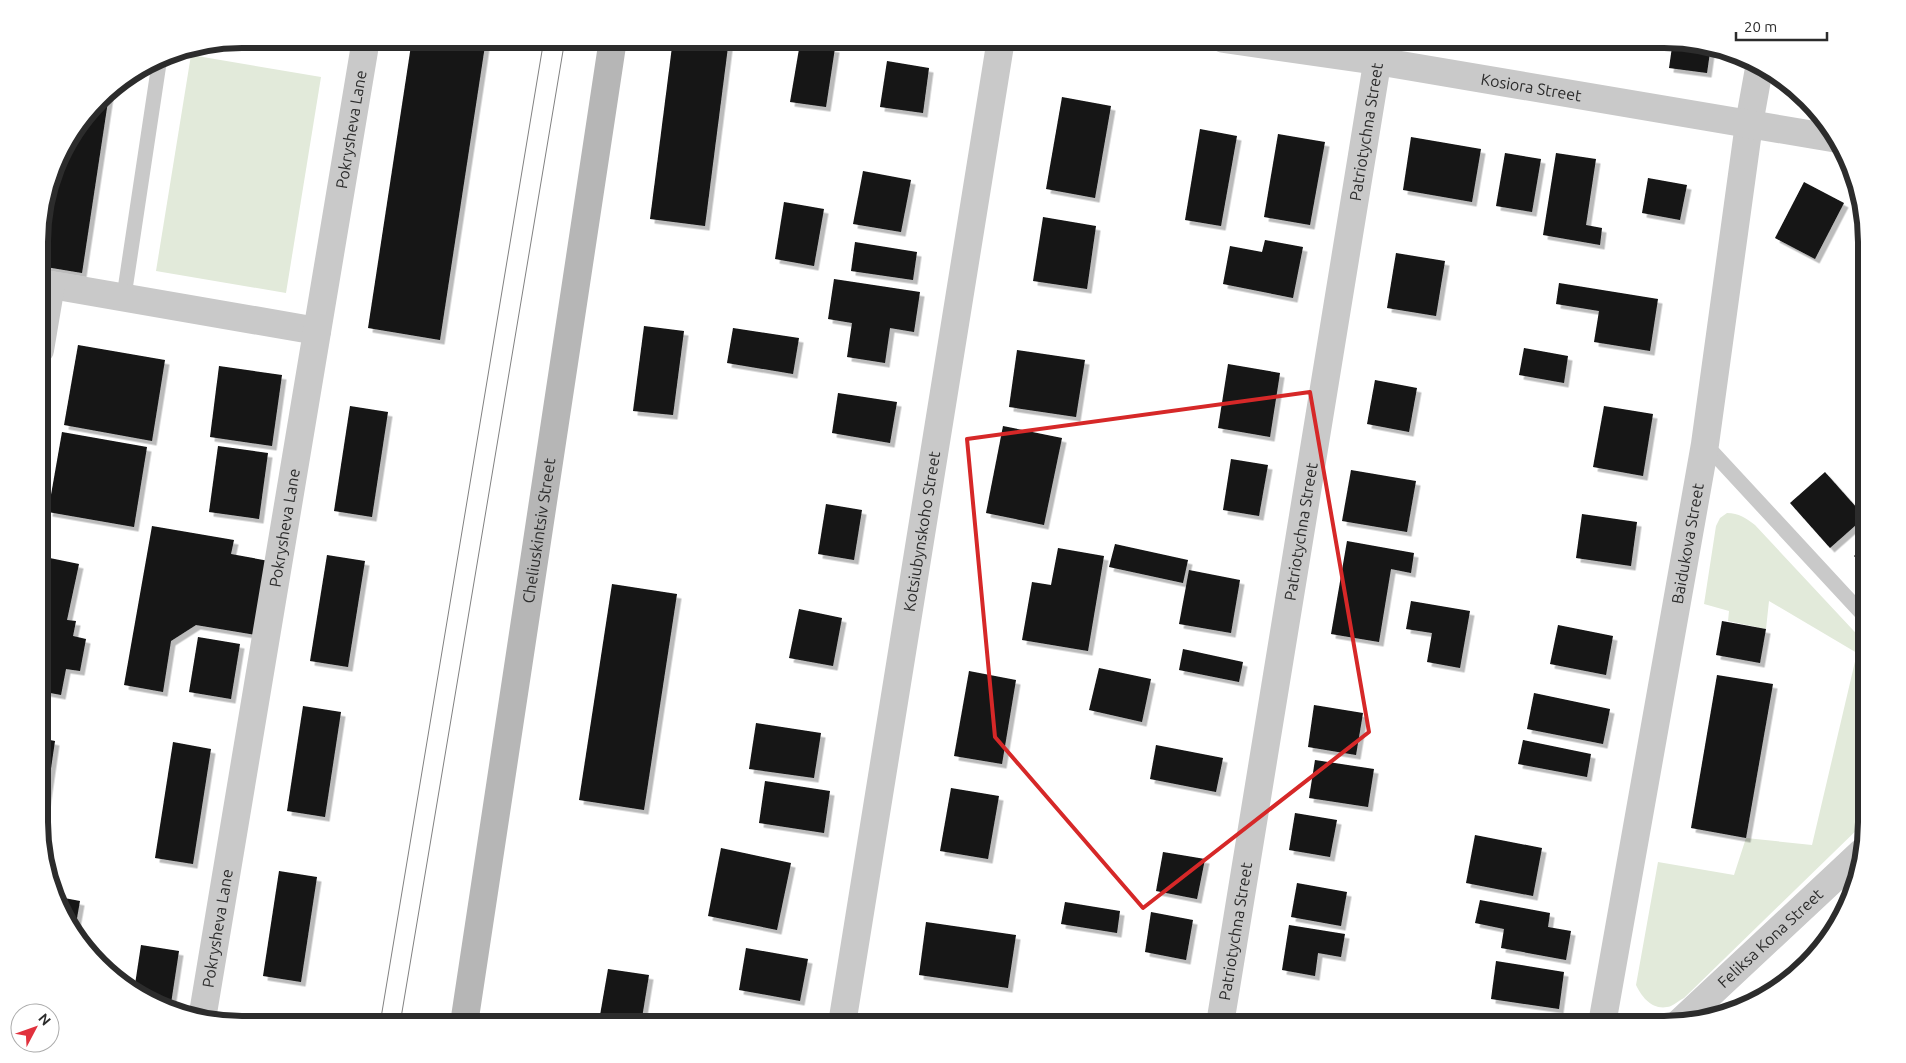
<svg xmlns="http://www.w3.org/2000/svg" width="1906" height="1063" viewBox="0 0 1906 1063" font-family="Ubuntu,sans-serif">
<defs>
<filter id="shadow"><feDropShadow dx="4.5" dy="4.5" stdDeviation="0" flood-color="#0004"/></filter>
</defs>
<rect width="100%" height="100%" fill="#fff"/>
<g fill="#e2eada">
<path d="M191,55l130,22 -35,216 -130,-22z"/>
<path d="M1727,513c12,0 19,5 28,12l112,120v175l-183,178c-4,2 -9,6 -13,8 -17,6 -29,-8 -35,-21l22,-123 76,13 12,-37 66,7 45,-192 -88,-52 -3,28 -38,-8 1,-10 -25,-7 12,-78 4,-8z"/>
</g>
<g fill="#131313" filter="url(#shadow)">
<path d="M412,39h74l-46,301 -72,-12z"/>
<path d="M673,39h56l-24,187 -55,-7z"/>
<path d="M1673,40l38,5 -4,28 -38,-5z"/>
<path d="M800,43l35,5 -9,59 -36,-5z"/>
<path d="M887,61l42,7 -6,45 -43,-6z"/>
<path d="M110,88l-28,185 -42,-7v-51l20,-64z"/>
<path d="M1062,97l49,9 -16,92 -49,-9z"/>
<path d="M1200,129l37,7 -16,90 -36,-6z"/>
<path d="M1278,134l47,8 -15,83 -46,-8z"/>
<path d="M1411,137l70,12 -9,53 -69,-12z"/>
<path d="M1505,153l36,6 -9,53 -36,-6z"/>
<path d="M1556,153l40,6 -10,66 16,3 -2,17 -57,-10z"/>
<path d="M863,171l48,9 -10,52 -48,-8z"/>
<path d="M1648,178l39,7 -7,35 -38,-7z"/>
<path d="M1804,182l40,21 -29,56 -40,-21z"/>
<path d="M784,202l40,7 -10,57 -39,-7z"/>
<path d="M1043,217l53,9 -9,63 -54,-8z"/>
<path d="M1265,240l38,7 -10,51 -70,-14 7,-38 32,6z"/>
<path d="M855,242l62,10 -4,28 -62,-9z"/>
<path d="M1396,253l49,8 -9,55 -49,-8z"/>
<path d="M834,279l86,13 -6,40 -24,-4 -5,35 -38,-6 5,-34 -24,-4z"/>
<path d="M1559,283l99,16 -8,52 -56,-9 5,-31 -43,-7z"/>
<path d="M644,326l40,5 -11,84 -40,-4z"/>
<path d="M733,328l66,10 -6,36 -66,-11z"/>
<path d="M78,345l87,15 -13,81 -88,-16z"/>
<path d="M1524,348l44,8 -4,27 -45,-8z"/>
<path d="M1017,350l68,10 -9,57 -67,-10z"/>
<path d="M1228,364l52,9 -10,64 -52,-9z"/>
<path d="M219,366l63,9 -10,71 -62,-9z"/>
<path d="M1375,380l42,8 -8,44 -42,-8z"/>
<path d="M838,393l59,9 -7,41 -58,-10z"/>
<path d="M350,406l38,6 -16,105 -38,-6z"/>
<path d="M1604,406l49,8 -10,62 -50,-9z"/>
<path d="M1003,426l59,12 -18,87 -58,-12z"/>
<path d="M62,432l85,15 -13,80 -86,-15z"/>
<path d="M218,446l50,7 -9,66 -50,-7z"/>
<path d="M1231,459l37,6 -9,51 -36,-6z"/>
<path d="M1351,470l65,11 -9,51 -65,-11z"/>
<path d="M1825,472l40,45 -35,31 -40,-45z"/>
<path d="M826,504l36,6 -8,50 -36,-6z"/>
<path d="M1582,514l55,8 -6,44 -55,-8z"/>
<path d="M152,526l82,14 -3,14 38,7 -13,74 -60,-10 -25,16 -8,51 -39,-7z"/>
<path d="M1347,541l67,12 -3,20 -20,-4 -12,73 -48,-8z"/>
<path d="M1115,544l73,16 -5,23 -74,-16z"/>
<path d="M1867,544v26l-13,-14z"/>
<path d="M1058,548l46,8 -16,95 -66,-11 10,-58 19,3z"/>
<path d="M327,555l38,6 -17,106 -38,-6z"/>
<path d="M40,556l39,8 -12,56 9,1 -3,15 13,3 -6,32 -14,-2 -5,26 -21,-4z"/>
<path d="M1189,570l51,10 -9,53 -52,-9z"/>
<path d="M612,584l65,10 -33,216 -65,-10z"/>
<path d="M1411,601l59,10 -10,57 -33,-6 5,-29 -26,-4z"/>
<path d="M799,609l43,9 -9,48 -44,-8z"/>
<path d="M1722,621l44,8 -6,34 -44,-8z"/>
<path d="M1558,625l55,11 -7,39 -56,-11z"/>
<path d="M198,637l42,7 -9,55 -42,-7z"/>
<path d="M1183,649l60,13 -4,20 -60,-12z"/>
<path d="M1099,668l52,11 -9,43 -53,-12z"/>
<path d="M969,671l47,9 -14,84 -48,-8z"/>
<path d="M1717,675l56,9 -27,154 -55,-10z"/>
<path d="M1867,676v21l-11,-11z"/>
<path d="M1534,693l76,16 -7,35 -76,-15z"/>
<path d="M1314,705l49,8 -7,42 -48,-8z"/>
<path d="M303,706l38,6 -16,105 -38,-6z"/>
<path d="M756,723l65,10 -7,45 -65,-9z"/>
<path d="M40,738l15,3 -13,89h-2z"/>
<path d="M1523,740l68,14 -4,23 -69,-13z"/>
<path d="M173,742l38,7 -18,115 -38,-6z"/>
<path d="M1156,745l67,13 -7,34 -66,-13z"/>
<path d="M1315,760l59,9 -6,38 -59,-9z"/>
<path d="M765,781l65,10 -6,42 -65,-10z"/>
<path d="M951,788l48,8 -11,63 -48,-8z"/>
<path d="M1295,813l42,7 -7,37 -41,-7z"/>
<path d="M1475,835l67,13 -9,48 -67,-13z"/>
<path d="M721,848l70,15 -14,67 -69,-14z"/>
<path d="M1163,852l42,7 -8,40 -41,-8z"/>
<path d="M279,871l38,6 -16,105 -38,-6z"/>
<path d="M1297,883l50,9 -6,34 -50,-9z"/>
<path d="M59,897l21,4 -6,34h-1z"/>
<path d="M1480,900l70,13 -2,14 23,4 -5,29 -65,-12 3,-19 -29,-6z"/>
<path d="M1065,902l55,9 -3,22 -56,-9z"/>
<path d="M1151,912l42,8 -7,40 -41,-8z"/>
<path d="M926,922l90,13 -8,53 -89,-13z"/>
<path d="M1289,925l56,9 -4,23 -23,-4 -3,23 -33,-6z"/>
<path d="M141,945l38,6 -9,59 -30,-13 -6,-6z"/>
<path d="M746,948l62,11 -8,42 -61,-11z"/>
<path d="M1496,961l68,11 -5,37 -68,-10z"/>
<path d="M608,969l41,6 -8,49h-23l-19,-3z"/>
<path d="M906,1014l54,9v1h-55z"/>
</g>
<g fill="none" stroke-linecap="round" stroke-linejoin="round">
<g stroke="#c9c9c9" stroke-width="15">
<path d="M124,296l36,-239"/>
<path d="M1705,444l162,175"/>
</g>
<g stroke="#c9c9c9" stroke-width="28">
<path d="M40,283l277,48"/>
<path d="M40,350l11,-65"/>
<path id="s1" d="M202,1019l164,-980"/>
<path id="s2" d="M842,1024l159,-985"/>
<path id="s3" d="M1220,1024l161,-985"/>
<path id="s4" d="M1602,1024l103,-580 44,-320 11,-61"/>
<path id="s5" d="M1678,1024l183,-171"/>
</g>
<path stroke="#c9c9c9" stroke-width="28" id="s6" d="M1224,39l153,22 461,78"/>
<path stroke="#b6b6b6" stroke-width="28" id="s7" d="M464,1024l149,-985"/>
<g stroke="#818181" stroke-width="1">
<path d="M380,1024l164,-985"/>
<path d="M400,1024l165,-985"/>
</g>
</g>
<path fill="none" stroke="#d62828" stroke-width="4" stroke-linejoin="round" d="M1310,392l59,340 -226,176 -148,-171 -28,-298z"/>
<g text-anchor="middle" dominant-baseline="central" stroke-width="5" stroke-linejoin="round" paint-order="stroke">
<g font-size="16" fill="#2c2c2c" stroke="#fff">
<text stroke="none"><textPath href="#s6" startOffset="311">Kosiora Street</textPath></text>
<text stroke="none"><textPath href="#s1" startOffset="902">Pokrysheva Lane</textPath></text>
<text stroke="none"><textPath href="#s3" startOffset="904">Patriotychna Street</textPath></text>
<text stroke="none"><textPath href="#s1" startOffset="498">Pokrysheva Lane</textPath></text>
<text stroke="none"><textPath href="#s7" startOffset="499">Cheliuskintsiv Street</textPath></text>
<text stroke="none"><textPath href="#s2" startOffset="499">Kotsiubynskoho Street</textPath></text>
<text stroke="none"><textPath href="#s3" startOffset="499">Patriotychna Street</textPath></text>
<text stroke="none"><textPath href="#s4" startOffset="488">Baidukova Street</textPath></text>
<text stroke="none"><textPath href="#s1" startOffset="92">Pokrysheva Lane</textPath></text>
<text stroke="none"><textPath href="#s3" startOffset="94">Patriotychna Street</textPath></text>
<text stroke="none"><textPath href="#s5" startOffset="126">Feliksa Kona Street</textPath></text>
</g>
</g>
<path d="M0 0H1906V1063H0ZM242 48H1664A194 194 0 0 1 1858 242V822A194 194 0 0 1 1664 1016H242A194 194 0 0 1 48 822V242A194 194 0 0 1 242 48Z" fill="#fff" fill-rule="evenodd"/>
<path fill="none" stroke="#2c2c2c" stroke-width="6" d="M242 48H1664A194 194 0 0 1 1858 242V822A194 194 0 0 1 1664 1016H242A194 194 0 0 1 48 822V242A194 194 0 0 1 242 48Z"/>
<g transform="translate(35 1028) rotate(49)"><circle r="24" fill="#ffffff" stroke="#ababab"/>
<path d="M0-4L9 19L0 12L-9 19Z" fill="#e1313d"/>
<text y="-8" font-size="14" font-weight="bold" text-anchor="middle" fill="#2c2c2c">N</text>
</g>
<path d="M1736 32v8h91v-8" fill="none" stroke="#2c2c2c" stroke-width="2.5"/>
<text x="1744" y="32" font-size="15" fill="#2c2c2c" stroke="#ffffff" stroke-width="4" paint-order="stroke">20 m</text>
</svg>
